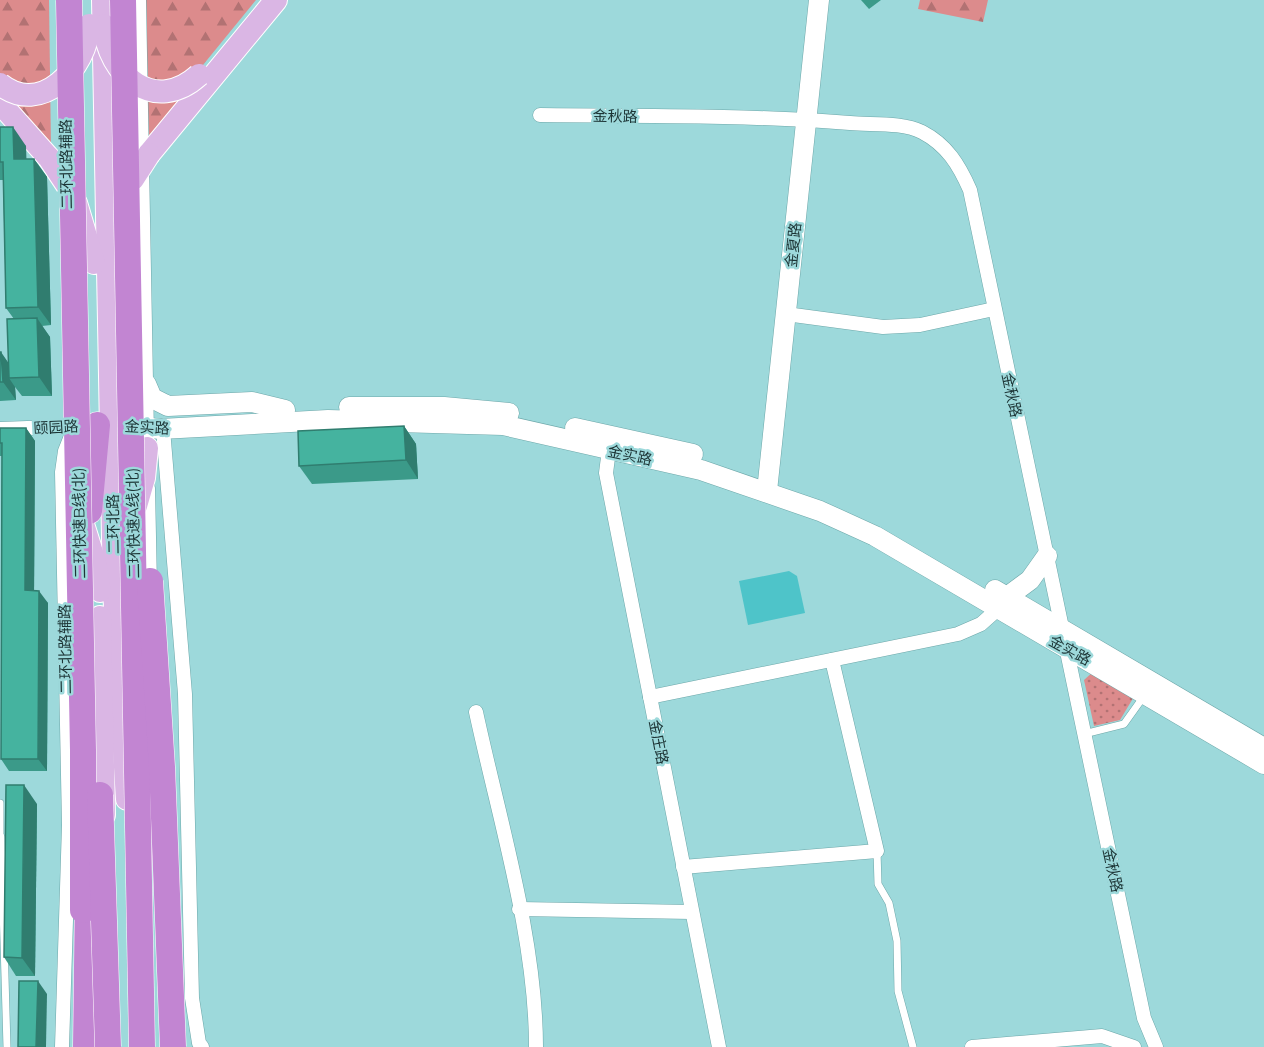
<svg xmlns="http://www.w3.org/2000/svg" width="1264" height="1047" viewBox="0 0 1264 1047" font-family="Montserrat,'Noto Sans SC',sans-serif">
<defs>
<pattern id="grass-dots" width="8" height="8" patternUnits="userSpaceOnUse" patternTransform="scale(1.5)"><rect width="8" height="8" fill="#dc8b8c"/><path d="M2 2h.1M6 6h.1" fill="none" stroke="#b27273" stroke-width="1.8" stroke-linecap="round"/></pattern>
<pattern id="forest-firs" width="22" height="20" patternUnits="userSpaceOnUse" patternTransform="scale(1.5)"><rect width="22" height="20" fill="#dc8b8c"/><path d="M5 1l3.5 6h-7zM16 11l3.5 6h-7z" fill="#b27273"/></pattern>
</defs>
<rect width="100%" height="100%" fill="#9dd9db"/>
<path fill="url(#grass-dots)" d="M1095,670l40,25 -15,25 -26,6 -10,-46z"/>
<g fill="url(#forest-firs)">
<path d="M0,0h49l2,148 -51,-58z"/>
<path d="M144,0h112l-62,76 -5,20 -43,48z"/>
<path d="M920,0h68l-5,22 -65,-13z"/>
</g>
<path fill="#4ec4c9" d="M789,571l8,5 8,37 -57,12 -9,-44z"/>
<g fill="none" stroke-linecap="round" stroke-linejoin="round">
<g stroke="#6ca7a9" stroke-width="8">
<g id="lane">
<path d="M1084,734l40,-10 20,-28"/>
<path d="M0,803v34"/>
<path d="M1,837l6,210"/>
<path d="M877,851l1,33 11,19 8,38 1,50 15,56"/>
</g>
</g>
<g stroke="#6ca7a9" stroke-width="15">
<g id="street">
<path d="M139,0l8,436"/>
<path d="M540,115c103,1 207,0 310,8 22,2 52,-1 72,9 25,13 37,33 48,58l174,828 12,29"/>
<path d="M786,314l97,13 37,-2 74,-16"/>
<path d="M0,429l82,-3"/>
<path d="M163,429l22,265 7,304 7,45 3,4"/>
<path d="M610,442l-4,31 113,574"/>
<path d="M148,488l2,98"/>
<path d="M650,697l308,-63 23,-10 18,-16"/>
<path d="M476,712c23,107 60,226 60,335"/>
<path d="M683,867l194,-16 -45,-191"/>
<path d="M519,909l173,3"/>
<path d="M62,1047l7,-222 -7,-353 3,-21 6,-15"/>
<path d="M972,1047l130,-11 32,11"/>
</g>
</g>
<g stroke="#6ca7a9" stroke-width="21">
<g id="secondary">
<path d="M146,384l6,14 16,8 84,-4 33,8"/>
<path d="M349,407h95l65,6"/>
<path d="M117,425l44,4 167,-9 175,5 198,45 119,41 55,25 389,228"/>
<path d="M575,428l118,26"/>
<path d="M767,491l52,-491"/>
<path d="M995,590l269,158"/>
<path d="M1007,597l23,-17 17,-24"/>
</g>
</g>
<g stroke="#fff" stroke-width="24">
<g id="primary">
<path d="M103,0l11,591 13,208"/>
<path d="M0,103l49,55"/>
<path d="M149,154l127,-154"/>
<path d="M76,203l18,60"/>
<path d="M136,506l8,-28 3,-30"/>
<path d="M83,524l12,38 5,29"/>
<path d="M100,617l4,198"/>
</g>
</g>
<g stroke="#fff" stroke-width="27">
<g id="highway">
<path d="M89,511l8,-86"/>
<path d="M86,1047l2,-160"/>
</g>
</g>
<use href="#lane" stroke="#fff" stroke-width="7"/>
<use href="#street" stroke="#fff" stroke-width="14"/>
<use href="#secondary" stroke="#fff" stroke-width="20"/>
<use href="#primary" stroke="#dab6e4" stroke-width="22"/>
<use href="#highway" stroke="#c285d2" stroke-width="26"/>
<g stroke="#fff" stroke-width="24" stroke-linecap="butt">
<g id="primary-bridge">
<path d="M104,25c4,51 51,90 95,50"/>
<path d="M0,84c41,33 87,-16 89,-59"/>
<path d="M49,158l18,27"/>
<path d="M133,179l16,-25"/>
</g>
</g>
<g stroke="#fff" stroke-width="27" stroke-linecap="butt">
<g id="highway-bridge">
<path d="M69,0l14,750v160"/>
<path d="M123,0l19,1047"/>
<path d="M150,581l12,186 11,280"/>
<path d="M100,795l8,252"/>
</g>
</g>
<use href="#primary-bridge" stroke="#dab6e4" stroke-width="22"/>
<use href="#highway-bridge" stroke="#c285d2" stroke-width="26"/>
</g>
<g fill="#3b9a89">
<path d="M861,0h20l-12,9z"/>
<path d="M0,127l26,19v13h8l13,18 4,148 -9,1 8,11 2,59h-30l-7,-9 1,13 -16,1v-49l8,11 6,-44 -8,-11 -3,-128h-3z"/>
<path d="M404,426l12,18 2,35 -106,5 -13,-18z"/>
<path d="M0,428h26l9,13 -1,149 14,13 -1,168h-38l-8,-12 1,-303h-2z"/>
<path d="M37,804l-2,172h-19l-12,-19z"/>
</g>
<g fill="#307d6f">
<path d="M13,127l13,19 1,31 -13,-18z"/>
<path d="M34,159l13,18 4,148 -13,-18z"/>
<path d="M37,318l13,19 2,59 -13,-19z"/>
<path d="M1,352l13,19 -5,7 6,9 1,13 -13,-18z"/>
<path d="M404,426l12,18 2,35 -12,-19z"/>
<path d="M26,428l9,13 -1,162 -9,-13z"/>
<path d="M39,591l9,12 -1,168 -9,-12z"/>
<path d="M24,785l13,19 -2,172 -13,-18z"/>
<path d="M38,981l9,13 -1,53h-10z"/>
</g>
<g fill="#45b39f" stroke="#307d6f" stroke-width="1.5">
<path d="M0,127h13l1,32h20l4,148 -32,1 -3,-146h-3z"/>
<path d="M37,318l2,59 -30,1 -2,-59z"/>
<path d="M0,352h1l2,30h-3z"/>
<path d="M404,426l2,34 -107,6 -1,-35z"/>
<path d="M0,428h26l-1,162 14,1 -1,168h-37l1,-316h-2z"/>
<path d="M6,785h18l-2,173 -18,-1z"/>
<path d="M19,981h19l-2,66h-18z"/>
</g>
<g text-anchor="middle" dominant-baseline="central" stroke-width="5" stroke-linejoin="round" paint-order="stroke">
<g font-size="15" fill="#1d3536" stroke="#9dd9db">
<text transform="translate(615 116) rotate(1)">金秋路</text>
<text transform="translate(66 164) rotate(-91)">二环北路辅路</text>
<text transform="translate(793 245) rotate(-84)">金夏路</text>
<text transform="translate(1012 395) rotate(78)">金秋路</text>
<text transform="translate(56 427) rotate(-3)">颐园路</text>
<text transform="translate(147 427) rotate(3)">金实路</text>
<text transform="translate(630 455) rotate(12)">金实路</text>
<text transform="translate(79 523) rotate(-91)">二环快速B线(北)</text>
<text transform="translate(133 523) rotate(-91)">二环快速A线(北)</text>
<text transform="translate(113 524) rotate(-91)">二环北路</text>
<text transform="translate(65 649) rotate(-91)">二环北路辅路</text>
<text transform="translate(1070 650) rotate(29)">金实路</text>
<text transform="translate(659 742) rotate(79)">金庄路</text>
<text transform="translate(1113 870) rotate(78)">金秋路</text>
</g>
</g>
</svg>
